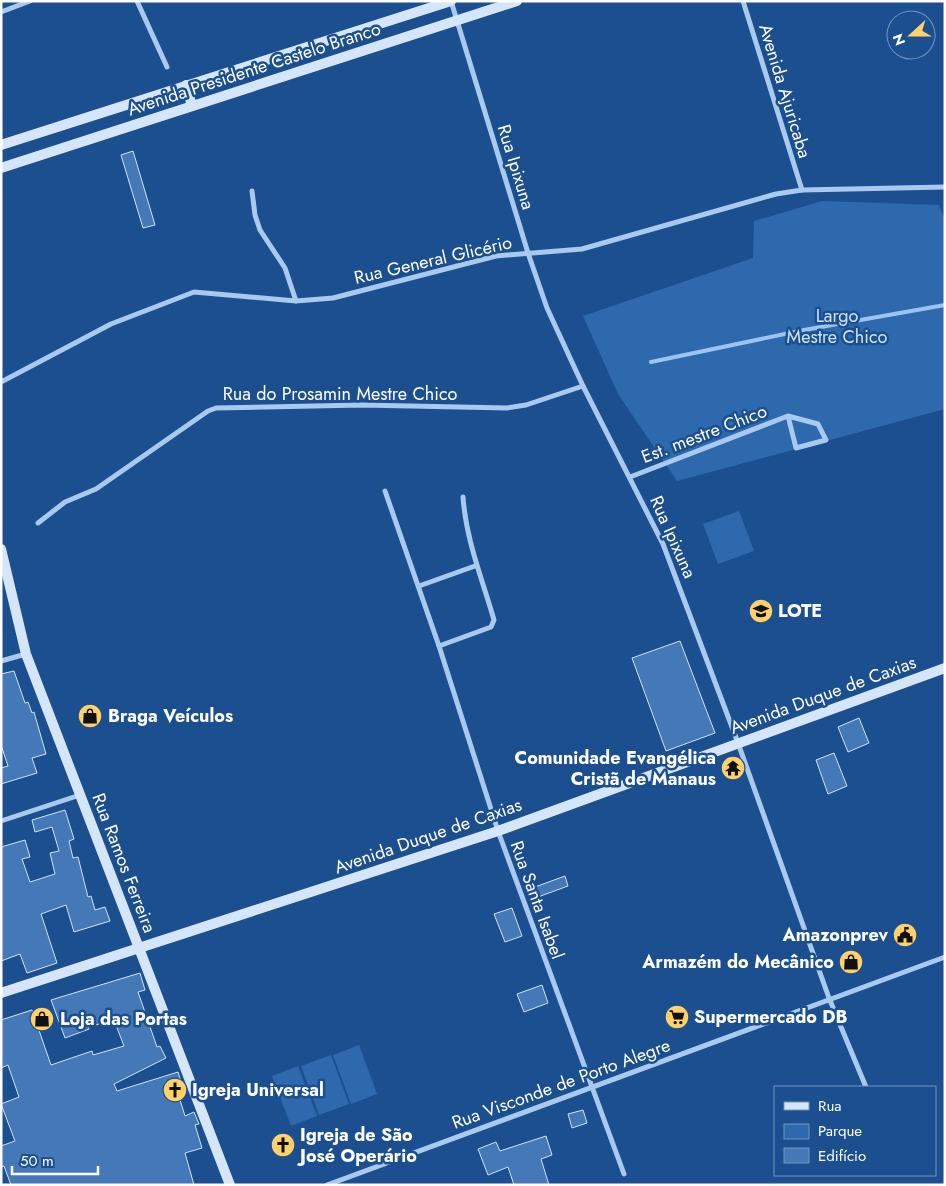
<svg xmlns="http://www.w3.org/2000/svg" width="946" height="1186" viewBox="0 0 946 1186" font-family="Jost,sans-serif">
<rect width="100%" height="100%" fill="#1b4f8f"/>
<g fill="#2e69ad">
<path d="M822,201l117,4 6,15v189l-268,72 -59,-87 -35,-78 170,-58 1,-37z"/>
<path d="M739,511l15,40 -36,13 -15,-40z"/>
<path d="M359,1045l18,49 -26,10 -18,-49z"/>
<path d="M331,1055l18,49 -30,11 -18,-49z"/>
<path d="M298,1066l19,50 -26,10 -19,-50z"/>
</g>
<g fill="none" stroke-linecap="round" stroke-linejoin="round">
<path stroke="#9cc4f0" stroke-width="4" d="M651,362l153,-32 141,-25"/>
</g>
<g fill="#4478b7" stroke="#cfe3fa">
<path d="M133,151l22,74 -12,3 -22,-73z"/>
<path d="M680,641l35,92 -49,18 -34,-93z"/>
<path d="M14,671l11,32 3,-1 4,11 2,-1 12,42 -14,4 5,15 -36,11v-16l7,-2 -7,-21v-71z"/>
<path d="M859,718l10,25 -21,9 -10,-25z"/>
<path d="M834,753l13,33 -19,8 -12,-34z"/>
<path d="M65,810l9,29 -5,2 4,17 5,-1 10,40 3,-1 4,14 10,-3 5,14 -36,11 -8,-27 -25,9 16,49 -30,10 -7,-19 -19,7v-114l24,-7 5,17 -8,2 8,23 25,-8 -5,-21 9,-2 -7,-24 -17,5 -3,-12z"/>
<path d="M565,876l3,10 -30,11 -3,-10z"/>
<path d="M512,908l10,28 -17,6 -11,-28z"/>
<path d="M140,973l5,17 -7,2 19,55 3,-1 6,12 -52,26 3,7 61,-19 4,13 -6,2 9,29 9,-4 5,12 -4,1 7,23 -17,5 9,32h-183l-7,-19 -3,1v-21l14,-5 -14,-37 18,-7 -11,-32 -7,3v-48l31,-10 19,55 41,-14 1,4 31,-9 -10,-26 -26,7 1,2 -24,9 -14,-38z"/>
<path d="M542,985l6,18 -24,9 -7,-18z"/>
<path d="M583,1110l4,13 -15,5 -4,-14z"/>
<path d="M546,1136l6,19 -11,4 8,26h-35l-6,-18 -20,8 -10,-26 18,-7 4,9z"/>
</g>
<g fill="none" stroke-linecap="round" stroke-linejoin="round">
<g stroke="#a9c9ee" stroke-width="5">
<path d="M137,1l30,66"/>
<path d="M451,1l77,252 19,55 36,78 80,158 75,199 91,255 37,89"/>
<path d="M743,1l59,189"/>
<path d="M1,12l29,-11"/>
<path d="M252,191l3,24 5,15 25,38 11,33"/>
<path d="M1,382l110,-58 83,-32 102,9 37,-3 163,-42 86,-7 194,-55 26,-4 143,-3"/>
<path d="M630,477l158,-61 8,32 30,-8 -8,-16 -30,-8"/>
<path d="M385,491l54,155 59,185 126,343"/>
<path d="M38,523l27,-21 31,-13 112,-78 8,-3 146,-3 145,3 19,-3 57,-19"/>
<path d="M419,586l56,-20"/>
<path d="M439,646l52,-19 3,-7c-12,-42 -28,-80 -31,-123"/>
<path d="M1,661l25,-7"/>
<path d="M1,821l79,-26"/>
<path d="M327,1185l618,-228"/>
</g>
<g stroke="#d6e6fa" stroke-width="10">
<path d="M186,85l6,21"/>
<path d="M1,145l450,-144"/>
<path d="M1,168l516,-167"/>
<path d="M1,549l25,105 204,531"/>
<path d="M1,993l497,-162 447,-163"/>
</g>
</g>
<defs>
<g id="school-disc" transform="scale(1.25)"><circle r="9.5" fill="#ffd166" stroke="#1b4f8f"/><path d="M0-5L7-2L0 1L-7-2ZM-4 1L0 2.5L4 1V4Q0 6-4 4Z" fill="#111"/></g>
<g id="shop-disc" transform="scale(1.25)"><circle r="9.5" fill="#ffd166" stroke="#1b4f8f"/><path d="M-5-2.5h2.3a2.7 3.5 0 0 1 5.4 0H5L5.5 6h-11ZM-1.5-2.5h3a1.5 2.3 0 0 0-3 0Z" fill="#111"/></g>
<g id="temple-disc" transform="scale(1.25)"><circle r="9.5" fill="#ffd166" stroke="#1b4f8f"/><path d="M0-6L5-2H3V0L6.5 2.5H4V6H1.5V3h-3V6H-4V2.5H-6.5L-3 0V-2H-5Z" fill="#111"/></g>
<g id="civic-disc" transform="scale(1.25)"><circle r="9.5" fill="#ffd166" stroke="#1b4f8f"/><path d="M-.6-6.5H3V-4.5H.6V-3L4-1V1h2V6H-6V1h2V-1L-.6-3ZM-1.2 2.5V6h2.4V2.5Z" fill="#111"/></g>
<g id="supermarket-disc" transform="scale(1.25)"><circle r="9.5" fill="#ffd166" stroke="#1b4f8f"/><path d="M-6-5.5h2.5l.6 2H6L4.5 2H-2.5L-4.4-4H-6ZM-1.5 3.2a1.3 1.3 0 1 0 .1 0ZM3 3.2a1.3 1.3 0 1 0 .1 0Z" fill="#111"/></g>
<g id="church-disc" transform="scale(1.25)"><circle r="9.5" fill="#ffd166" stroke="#1b4f8f"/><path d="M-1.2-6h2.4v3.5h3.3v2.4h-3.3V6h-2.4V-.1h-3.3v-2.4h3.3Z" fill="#111"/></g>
</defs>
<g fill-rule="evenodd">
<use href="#school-disc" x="761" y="611"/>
<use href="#shop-disc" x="90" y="716"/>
<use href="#temple-disc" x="733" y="768"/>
<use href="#civic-disc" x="905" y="935"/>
<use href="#shop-disc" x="851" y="962"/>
<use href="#supermarket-disc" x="677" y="1017"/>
<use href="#shop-disc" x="42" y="1019"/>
<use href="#church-disc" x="175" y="1090"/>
<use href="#church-disc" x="283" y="1145"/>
</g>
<g text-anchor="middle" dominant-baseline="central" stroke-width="5" stroke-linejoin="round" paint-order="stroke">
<g font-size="18" fill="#fff" stroke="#1b4f8f">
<text transform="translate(254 69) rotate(-18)">Avenida Presidente Castelo Branco</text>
<text transform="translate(785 91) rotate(73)">Avenida Ajuricaba</text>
<text transform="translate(516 167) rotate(73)">Rua Ipixuna</text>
<text transform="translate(433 260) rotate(-13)">Rua General Glicério</text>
<text x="340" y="394">Rua do Prosamin Mestre Chico</text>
<text transform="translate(704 434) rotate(-21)">Est. mestre Chico</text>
<text transform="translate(673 537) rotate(66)">Rua Ipixuna</text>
<text transform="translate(823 695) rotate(-20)">Avenida Duque de Caxias</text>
<text transform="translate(428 836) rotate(-19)">Avenida Duque de Caxias</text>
<text transform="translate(124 863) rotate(69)">Rua Ramos Ferreira</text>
<text transform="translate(537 900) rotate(70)">Rua Santa Isabel</text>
<text transform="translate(561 1084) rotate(-20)">Rua Visconde de Porto Alegre</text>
</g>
<g font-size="18" fill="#cfe3fa" stroke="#1b4f8f">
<text x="837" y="316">Largo<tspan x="837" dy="21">Mestre Chico</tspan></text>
</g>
<g font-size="18" font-weight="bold" fill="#fff" stroke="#1b4f8f" text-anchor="start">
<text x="778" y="611">LOTE</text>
<text x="108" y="716">Braga Veículos</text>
<text x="716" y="758" text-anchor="end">Comunidade Evangélica<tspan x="716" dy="21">Cristã de Manaus</tspan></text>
<text x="888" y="935" text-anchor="end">Amazonprev</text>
<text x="834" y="962" text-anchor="end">Armazém do Mecânico</text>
<text x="694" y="1017">Supermercado DB</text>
<text x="60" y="1019">Loja das Portas</text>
<text x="192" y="1090">Igreja Universal</text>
<text x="300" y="1135">Igreja de São<tspan x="300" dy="21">José Operário</tspan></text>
</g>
</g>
<rect width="946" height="1186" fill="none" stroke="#ffffff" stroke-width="5"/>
<rect x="774" y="1086" width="162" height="90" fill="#1b4f8f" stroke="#7695bc"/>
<rect x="784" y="1102" width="25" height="8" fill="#d6e6fa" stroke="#7695bc"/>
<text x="818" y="1111" font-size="15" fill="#ffffff">Rua</text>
<rect x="784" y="1124" width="25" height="15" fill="#2e69ad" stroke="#7695bc"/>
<text x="818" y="1136" font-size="15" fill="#ffffff">Parque</text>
<rect x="784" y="1148" width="25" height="15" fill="#4478b7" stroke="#7695bc"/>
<text x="818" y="1161" font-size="15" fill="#ffffff">Edifício</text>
<g transform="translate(911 35) rotate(249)"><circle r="24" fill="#1b4f8f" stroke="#7695bc"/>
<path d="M0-4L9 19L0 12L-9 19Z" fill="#ffd166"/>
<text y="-8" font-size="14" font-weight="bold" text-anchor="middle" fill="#ffffff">N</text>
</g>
<path d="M12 1166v8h86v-8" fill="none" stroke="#ffffff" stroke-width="2.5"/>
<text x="20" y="1166" font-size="15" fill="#ffffff" stroke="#1b4f8f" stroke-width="4" paint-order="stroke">50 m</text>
</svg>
